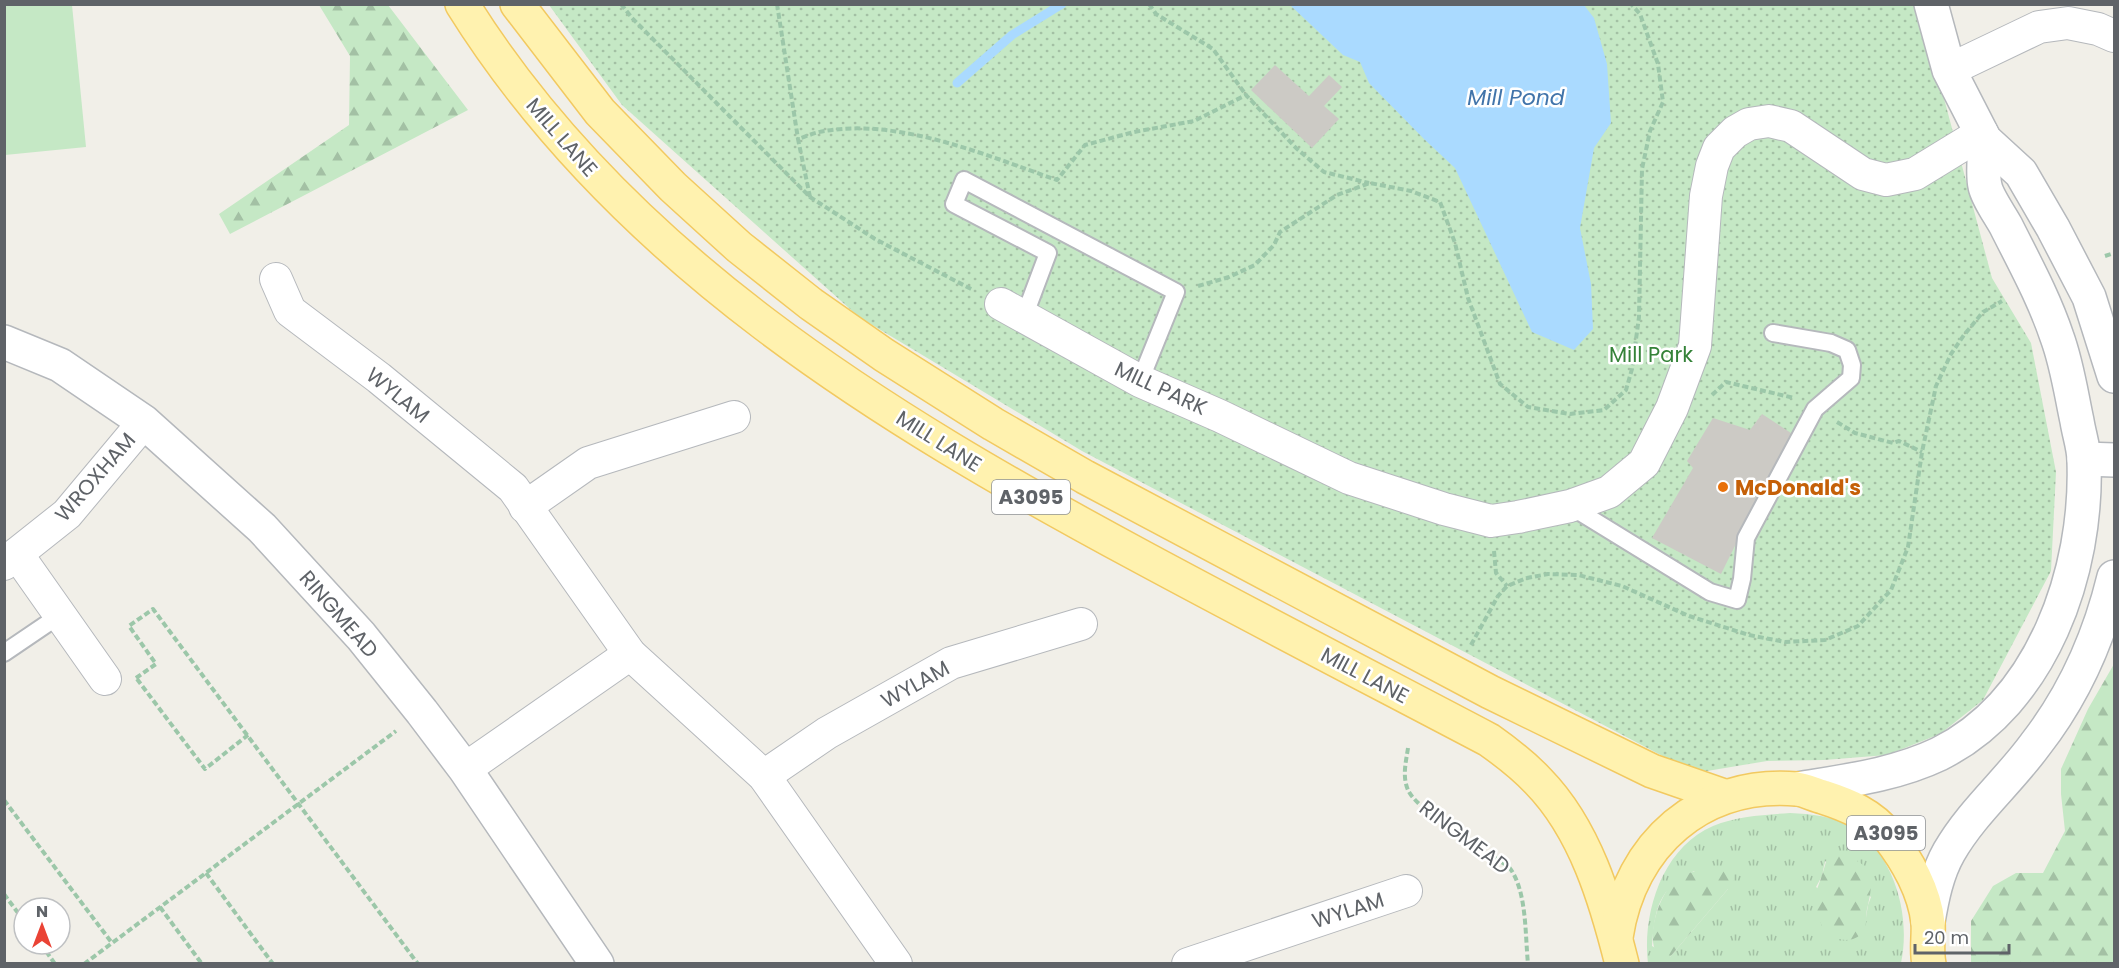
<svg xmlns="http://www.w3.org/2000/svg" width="2119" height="968" viewBox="0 0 2119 968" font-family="Poppins,sans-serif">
<defs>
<pattern id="grass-tufts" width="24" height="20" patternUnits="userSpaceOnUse" patternTransform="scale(1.5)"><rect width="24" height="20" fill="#c5e8c5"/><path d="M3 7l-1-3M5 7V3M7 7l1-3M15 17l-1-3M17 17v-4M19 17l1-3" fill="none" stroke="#a3c0a4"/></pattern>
<pattern id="forest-firs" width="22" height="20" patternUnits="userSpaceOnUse" patternTransform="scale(1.5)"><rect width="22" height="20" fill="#c5e8c5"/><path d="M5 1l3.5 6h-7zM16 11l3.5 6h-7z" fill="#a3c0a4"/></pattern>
<pattern id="park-dots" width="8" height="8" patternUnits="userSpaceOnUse" patternTransform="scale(1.5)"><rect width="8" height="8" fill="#c5e8c5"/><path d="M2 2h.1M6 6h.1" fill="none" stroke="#a3c0a4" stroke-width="1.8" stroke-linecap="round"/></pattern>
</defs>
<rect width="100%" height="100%" fill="#f1efe8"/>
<path fill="url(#grass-tufts)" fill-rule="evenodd" d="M1790,813c21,1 43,3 62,14 43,28 59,89 49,136l-253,1c-6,-51 14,-116 65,-138 24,-10 50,-11 77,-13zM1825,861l46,36 -3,8 -3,19 -49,-37 6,-11zM1694,871l34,18 -58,68 -18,-11c3,-38 6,-57 42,-75z"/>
<g fill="url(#forest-firs)">
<path d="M319,5h69l80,105 -238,124 -11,-20 130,-89 1,-69z"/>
<path d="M2114,664v299h-143v-42l22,-35 23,-13h27l22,-42 -4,-37v-25l27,-60z"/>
<path d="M1830,854c36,5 47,15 38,51 -3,8 0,20 -5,27 -9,12 -28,9 -37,0 -5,-6 -8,-15 -10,-21 -4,-14 2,-23 6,-36 3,-8 3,-14 8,-21z"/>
<path d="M1713,867c10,0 18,1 21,12l-6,10 -58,68 -9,2c-19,-16 -2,-67 16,-80 11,-7 24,-10 36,-12z"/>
</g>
<path fill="url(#park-dots)" d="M549,5h1370l73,273 39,65 25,129 -5,99 -68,129 -43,34 -53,21 -63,5 -57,1 -72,12 -613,-322 -223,-134 -237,-212z"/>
<path fill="#c5e8c5" d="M5,4l67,1 14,142 -81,8z"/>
<path fill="#aadaff" d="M1290,5h294l10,13 13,46 4,59 -17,25 -14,80 11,56 2,45 -19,21 -42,-18 -77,-164 -31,-29 -55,-56 -9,-21 -17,-7z"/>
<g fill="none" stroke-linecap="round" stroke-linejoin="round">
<path stroke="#aadaff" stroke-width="9" d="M957,83l55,-48 50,-31"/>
</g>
<g fill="#cccac5">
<path d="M1275,65l34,31 20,-21 13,12 -18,19 15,13 -27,29 -61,-58z"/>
<path d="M1762,414l29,19 -70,141 -69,-36 41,-70 -6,-7 26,-43 37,12z"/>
</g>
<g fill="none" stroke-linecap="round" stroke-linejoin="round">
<g stroke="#b5b8bc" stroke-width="20">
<g id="service">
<path d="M1024,317l24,-64 -94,-49 10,-24 212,112 -36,89"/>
<path d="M1570,506l140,86 27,8 5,-21 4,-41 69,-129 36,-31 1,-13 -5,-15 -16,-7 -58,-10"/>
<path d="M4,653l56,-38"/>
</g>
</g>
<g stroke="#b5b8bc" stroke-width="34">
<g id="minor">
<path d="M1949,70l90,-43 29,-4 30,6 16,7"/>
<path d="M276,279l14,32 89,67 134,110 117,166 134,122 132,188"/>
<path d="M1001,304l139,77 80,35 129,62 95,31 47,12 27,-4 52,-11 39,-14 35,-29 28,-55 23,-62 11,-150 6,-30 7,-18 16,-16 14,-8 20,-3 22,5 72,48 23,6 29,-6 67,-41"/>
<path d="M525,507l63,-44 146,-46"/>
<path d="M17,554l88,125"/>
<path d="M4,564l63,-50 77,-92"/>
<path d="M465,769l165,-115"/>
<path d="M764,776l63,-43 124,-70 130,-39"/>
<path d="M1188,964l218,-73"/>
</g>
</g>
<g stroke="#b5b8bc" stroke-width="36">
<g id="tertiary">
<path d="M1931,4l18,66 36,70 36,33 32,55 36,69 25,79"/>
<path d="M4,342l56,23 84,57 118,106 99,108 61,76 43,57 132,195"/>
<path d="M2084,459l30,1"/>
<path d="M1798,789c47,-8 97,-14 141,-35 104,-52 149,-183 145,-293 0,-13 -5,-27 -7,-40 -6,-28 -10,-57 -20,-84 -13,-39 -33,-75 -51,-111 -6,-11 -19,-29 -21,-40 -3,-12 0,-33 0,-46"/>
<path d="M1928,922c4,-24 9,-49 21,-70 23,-40 59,-70 86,-107 39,-50 64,-106 79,-168"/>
</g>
</g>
<g stroke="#f2c960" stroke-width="36">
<g id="primary">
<path d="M462,4c159,255 421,414 680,553 115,62 231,122 347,183 17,12 34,25 49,41 47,48 68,119 84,183"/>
<path d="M517,4l83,108 73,75 66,60 72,57 73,51 109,69 92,53 405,215 162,79 72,25"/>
<path d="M1616,937c14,-93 85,-156 181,-148 8,1 18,6 26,8 25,8 49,18 65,39 19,24 37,56 40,87 1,13 -2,27 1,41"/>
</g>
</g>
<g stroke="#9cc7a9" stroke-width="4" stroke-dasharray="6 3" stroke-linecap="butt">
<path d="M621,4l11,14 178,179 65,42 98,51"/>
<path d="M777,4l21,135"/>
<path d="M1149,4l7,10 57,35 33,46"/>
<path d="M810,197l-12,-58c9,-3 18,-7 27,-8 75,-13 163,25 232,49l28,-35 49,-13 60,-11 52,-26 50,53 28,24 45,11"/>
<path d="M2105,256l9,-3"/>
<path d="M1198,286l31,-9 26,-12 19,-20 6,-13 57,-37 33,-12 41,8 29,11 15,41 13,55 32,86 28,23 42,7 34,-4 22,-20 6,-21 7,-52 3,-148 8,-38 13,-29 -5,-38 -18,-50 -9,-10"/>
<path d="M1712,395l14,-13 68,16"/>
<path d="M1837,422l18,11 38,10 6,-2 23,11"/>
<path d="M1494,551l2,22 11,13"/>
<path d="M1471,645l27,-49 9,-10 20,-8 21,-4 30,1 44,11 67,30 60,19 36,7 40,-2 33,-14 33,-36 17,-43 14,-95 14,-66 15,-32 13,-19 19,-23 19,-11"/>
<path d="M136,678l20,-14 -27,-38 24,-17 265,355"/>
<path d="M137,679l68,90 43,-34"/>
<path d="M1408,748c-2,14 -6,28 0,42 10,22 79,62 101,77 18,23 16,67 19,97"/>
<path d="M4,800l108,143"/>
<path d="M206,873l67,91"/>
<path d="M4,894l20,27"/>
<path d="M160,907l42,57"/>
<path d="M41,944l14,20"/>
<path d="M84,964l312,-233"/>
</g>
<use href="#service" stroke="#fff" stroke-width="16"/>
<use href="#minor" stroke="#fff" stroke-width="32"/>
<use href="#tertiary" stroke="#fff" stroke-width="33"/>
<use href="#primary" stroke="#fff2af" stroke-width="33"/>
</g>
<circle fill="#e8710a" stroke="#fff" stroke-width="2" cx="1723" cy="487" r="6"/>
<g text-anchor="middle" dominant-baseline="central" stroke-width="5" stroke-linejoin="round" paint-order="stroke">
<g fill="#fff" stroke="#8f9295" stroke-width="1.5">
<rect x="992" y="480" width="78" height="34" rx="4.5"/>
<rect x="1847" y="816" width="78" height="34" rx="4.5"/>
</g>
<g font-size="20" font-weight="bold" fill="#5f6368">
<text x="1031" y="497">A3095</text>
<text x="1886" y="833">A3095</text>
</g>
<g font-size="21" fill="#5f6368" stroke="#fff">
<text transform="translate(562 137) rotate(49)">MILL LANE</text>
<text transform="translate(1161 388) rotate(25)">MILL PARK</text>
<text transform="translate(398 395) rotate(39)">WYLAM</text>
<text transform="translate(939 441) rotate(32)">MILL LANE</text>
<text transform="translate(95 477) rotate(-49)">WROXHAM</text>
<text transform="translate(339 614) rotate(49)">RINGMEAD</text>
<text transform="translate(1365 675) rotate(28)">MILL LANE</text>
<text transform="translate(915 684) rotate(-29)">WYLAM</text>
<text transform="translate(1465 837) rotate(37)">RINGMEAD</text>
<text transform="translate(1348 910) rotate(-18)">WYLAM</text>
</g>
<g font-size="21" fill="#348238" stroke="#fff">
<text x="1651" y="354">Mill Park</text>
</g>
<g font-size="21" font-weight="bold" fill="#c56008" stroke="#fff" text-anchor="start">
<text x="1735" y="487">McDonald's</text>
</g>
<g font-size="22" font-style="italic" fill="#4174aa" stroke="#fff">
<text x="1516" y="97">Mill Pond</text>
</g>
</g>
<rect width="2119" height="968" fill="none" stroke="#5f6368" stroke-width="12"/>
<g transform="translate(42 926)"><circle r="28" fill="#ffffff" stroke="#bfc1c3" stroke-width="1.5"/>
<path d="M0-4.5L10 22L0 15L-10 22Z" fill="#ea4335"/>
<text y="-9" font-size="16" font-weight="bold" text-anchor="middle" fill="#5f6368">N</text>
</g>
<path d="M1915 944v9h94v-9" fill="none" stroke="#5f6368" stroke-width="3"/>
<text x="1924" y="944" font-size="18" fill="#5f6368" stroke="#ffffff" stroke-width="4.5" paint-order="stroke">20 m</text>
</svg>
